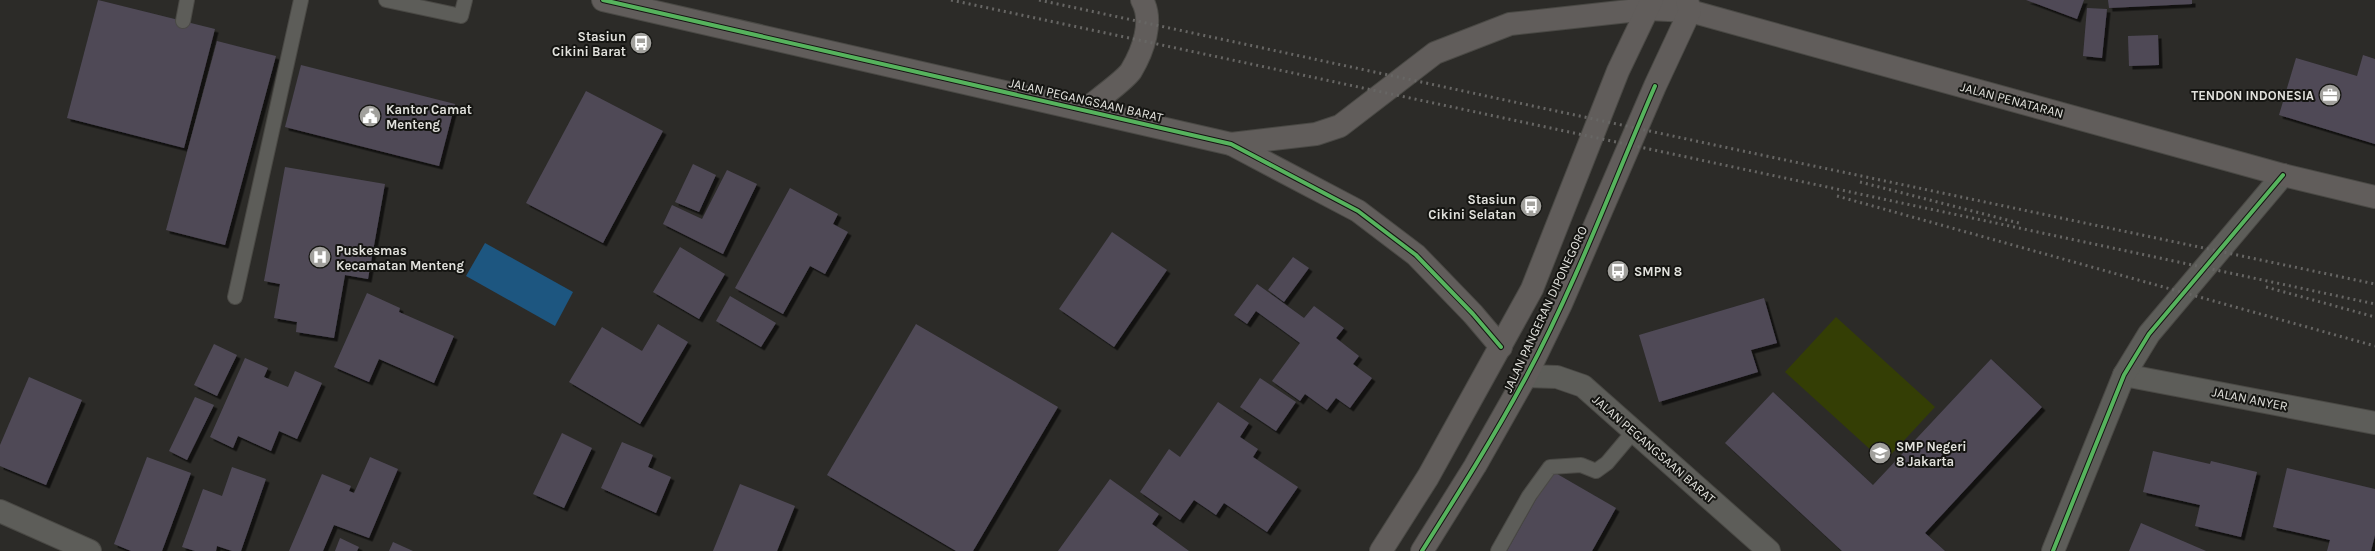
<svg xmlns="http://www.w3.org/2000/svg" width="2375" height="551" viewBox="0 0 2375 551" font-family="Karla,sans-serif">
<defs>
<filter id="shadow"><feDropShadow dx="3.5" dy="3.5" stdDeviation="0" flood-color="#0009"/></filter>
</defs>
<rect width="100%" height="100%" fill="#2c2b28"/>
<path fill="#343e05" d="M1836,317l99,90 -51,55 -99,-90z"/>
<path fill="#1d5680" d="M485,243l88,49 -18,34 -89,-50z"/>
<g fill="#4f4957" filter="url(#shadow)">
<path d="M98,0l117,29 -31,119 -117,-30z"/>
<path d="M2026,0h58l-7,19z"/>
<path d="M2108,0h84v4l-83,4z"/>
<path d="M2087,8l20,1 -5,49 -19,-2z"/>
<path d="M2158,35l1,30 -30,1 -1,-30z"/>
<path d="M217,41l59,15 -51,189 -59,-15z"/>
<path d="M2363,55l12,4v85l-96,-29 17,-57 61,18z"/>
<path d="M301,65l154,39 -16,62 -154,-39z"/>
<path d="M586,91l77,40 -60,112 -77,-40z"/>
<path d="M693,164l23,11 -17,37 -24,-10z"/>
<path d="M285,167l100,17 -17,95 -23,-4 -11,63 -38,-6 1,-10 -23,-4 6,-34 -16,-3z"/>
<path d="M727,170l30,14 -34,70 -60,-30 9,-19 30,14z"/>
<path d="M790,188l48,26 -5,10 15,8 -23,42 -15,-8 -27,48 -48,-26z"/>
<path d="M1112,232l55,38 -53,77 -55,-38z"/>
<path d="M680,247l45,27 -26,45 -46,-27z"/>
<path d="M1293,257l16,11 -25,34 -16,-12z"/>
<path d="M1257,284l47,34 10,-12 30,22 -8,10 23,18 -6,8 19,14 -22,30 -14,-10 -9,12 -22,-16 -5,7 -28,-20 28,-38 -44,-32 -9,13 -13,-9z"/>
<path d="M367,293l33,15 -1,4 55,24 -20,47 -55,-24 -10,23 -35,-15z"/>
<path d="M730,296l46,27 -15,24 -45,-26z"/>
<path d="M1764,298l13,45 -26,7 7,22 -99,30 -20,-67z"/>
<path d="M658,324l30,18 -48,82 -71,-42 33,-55 40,24z"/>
<path d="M916,324l142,83 -85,144h-17l-129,-76z"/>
<path d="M214,344l23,11 -20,41 -23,-11z"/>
<path d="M245,358l23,10 -4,9 24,10 7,-16 27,12 -25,56 -18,-8 -8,20 -33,-15 -5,12 -23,-11z"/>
<path d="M1991,359l51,48 -117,126 20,18h-103l-117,-108 48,-51 100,93z"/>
<path d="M29,377l53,23 -36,85 -46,-19v-21z"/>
<path d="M1260,378l36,24 -20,29 -36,-24z"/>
<path d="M195,397l19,8 -27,55 -18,-9z"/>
<path d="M1218,402l31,21 -9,14 18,12 -5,8 45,30 -31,45 -43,-29 -8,12 -22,-15 -14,20 -40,-28 29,-43 11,8z"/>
<path d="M562,433l30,15 -28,60 -31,-14z"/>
<path d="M622,442l31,13 -5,12 23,10 -15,36 -55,-25z"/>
<path d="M2153,451l57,13 1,-3 46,11 -16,65 -46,-11 5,-21 -57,-13z"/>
<path d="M147,457l44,16 -29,78h-31l-17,-7z"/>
<path d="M370,457l28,12 -29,69 -35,-13 -11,26h-34l33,-77 29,12 -2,5 5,2z"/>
<path d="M232,467l34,12 -25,72h-9l-15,-5 -1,5h-21l-13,-4 21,-58 19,7z"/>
<path d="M2287,468l88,21v46l-4,16h-44l3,-11 -57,-13z"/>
<path d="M1552,471l64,37 -24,43h-85z"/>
<path d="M1110,479l49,35 -7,10 37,27h-131z"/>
<path d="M740,484l55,22 -18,45h-64z"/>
<path d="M2141,523l65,28h-77z"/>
<path d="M340,538l19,9 -2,4h-22z"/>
<path d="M393,542l20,9h-24z"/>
</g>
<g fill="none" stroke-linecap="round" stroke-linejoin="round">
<g stroke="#4a4945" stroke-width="16">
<g id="lane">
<path d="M386,0l75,16 4,-16"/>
<path d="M183,21l4,-21"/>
<path d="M235,297l66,-297"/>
<path d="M1498,551l31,-55 21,-29 31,-2 15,6 11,-8 27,-32"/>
</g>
</g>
<g stroke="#4a4945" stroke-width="24">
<g id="street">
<path d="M2124,375l251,48"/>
<path d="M1526,376l31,1 26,9 186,165"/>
<path d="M0,511l90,40"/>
<path d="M2053,551l71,-176 25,-41 134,-159"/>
</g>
</g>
<g stroke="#4a4945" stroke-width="24">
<g id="secondary">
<path d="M603,0l628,144 127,67 58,44 57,59 28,33"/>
<path d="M1086,109c11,-9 38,-28 45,-38 12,-20 23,-50 11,-71"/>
<path d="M1231,144l85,-10 24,-8 95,-73 75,-29 137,-15 43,2 593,164 92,22"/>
<path d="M1381,551l47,-74 104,-188 86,-218 34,-71"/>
<path d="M1422,551l53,-85 51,-90 35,-72 94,-218 35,-75 -3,-11"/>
</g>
</g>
<use href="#lane" stroke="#5d5d59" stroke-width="14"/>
<use href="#street" stroke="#5d5d59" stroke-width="22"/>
<use href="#secondary" stroke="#615d5b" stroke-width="22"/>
<g stroke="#676664" stroke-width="3" stroke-dasharray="2 4" stroke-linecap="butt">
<path d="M951,0l1424,304"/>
<path d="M1039,0l713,153 623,131"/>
<path d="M1860,182l159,41"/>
<path d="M1837,196l538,150"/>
<path d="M2266,287l109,30"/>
</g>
<g stroke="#151512" stroke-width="6">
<g id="cycleway">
<path d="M603,0l628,144 127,67 58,44 57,59 28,33"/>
<path d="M1422,551c36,-57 72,-114 104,-174 50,-93 87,-194 129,-291"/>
<path d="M2053,551l71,-176 25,-41 134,-159"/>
</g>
</g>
<use href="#cycleway" stroke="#56b35d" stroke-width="4"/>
</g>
<defs>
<g id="bus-disc" transform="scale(1.15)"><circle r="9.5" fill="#a2a19d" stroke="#151512"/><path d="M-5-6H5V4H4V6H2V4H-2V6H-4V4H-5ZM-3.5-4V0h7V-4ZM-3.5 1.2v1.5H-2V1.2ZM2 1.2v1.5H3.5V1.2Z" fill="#fff"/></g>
<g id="office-disc" transform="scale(1.15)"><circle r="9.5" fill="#a2a19d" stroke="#151512"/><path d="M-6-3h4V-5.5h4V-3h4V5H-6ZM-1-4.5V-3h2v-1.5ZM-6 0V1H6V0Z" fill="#fff"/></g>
<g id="civic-disc" transform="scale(1.15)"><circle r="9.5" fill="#a2a19d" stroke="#151512"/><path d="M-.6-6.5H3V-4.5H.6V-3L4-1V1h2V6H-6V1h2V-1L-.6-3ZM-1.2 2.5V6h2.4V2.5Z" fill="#fff"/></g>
<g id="hospital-disc" transform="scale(1.15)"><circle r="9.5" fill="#a2a19d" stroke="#151512"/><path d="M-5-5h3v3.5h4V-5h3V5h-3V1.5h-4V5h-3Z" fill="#fff"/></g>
<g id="school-disc" transform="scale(1.15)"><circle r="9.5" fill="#a2a19d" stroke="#151512"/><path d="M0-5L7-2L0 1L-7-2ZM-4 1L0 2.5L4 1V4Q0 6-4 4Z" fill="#fff"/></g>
</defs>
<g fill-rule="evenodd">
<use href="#bus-disc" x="641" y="43"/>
<use href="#office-disc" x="2330" y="95"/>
<use href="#civic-disc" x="370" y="116"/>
<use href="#bus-disc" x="1531" y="206"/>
<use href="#hospital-disc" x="320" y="257"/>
<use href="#bus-disc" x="1618" y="271"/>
<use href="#school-disc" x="1880" y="453"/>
</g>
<g text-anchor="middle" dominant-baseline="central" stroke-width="4" stroke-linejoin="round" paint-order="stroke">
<g font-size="13" font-weight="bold" fill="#e1e1dc" stroke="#151512" text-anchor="start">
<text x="626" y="36" text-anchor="end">Stasiun<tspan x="626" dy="15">Cikini Barat</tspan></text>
<text x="2314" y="95" text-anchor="end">TENDON INDONESIA</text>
<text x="386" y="109">Kantor Camat<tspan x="386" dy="15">Menteng</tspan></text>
<text x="1516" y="199" text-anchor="end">Stasiun<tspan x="1516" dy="15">Cikini Selatan</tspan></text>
<text x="336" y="250">Puskesmas<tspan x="336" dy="15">Kecamatan Menteng</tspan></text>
<text x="1634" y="271">SMPN 8</text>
<text x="1896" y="446">SMP Negeri<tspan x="1896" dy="15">8 Jakarta</tspan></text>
</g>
<g font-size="13" fill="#e1e1dc" stroke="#151512">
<text transform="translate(1086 100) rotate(13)">JALAN PEGANGSAAN BARAT</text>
<text transform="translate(2012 100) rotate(15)">JALAN PENATARAN</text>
<text transform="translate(1545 309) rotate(-65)">JALAN PANGERAN DIPONEGORO</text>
<text transform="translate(2250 399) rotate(11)">JALAN ANYER</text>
<text transform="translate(1654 449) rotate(41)">JALAN PEGANGSAAN BARAT</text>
</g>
</g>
</svg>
